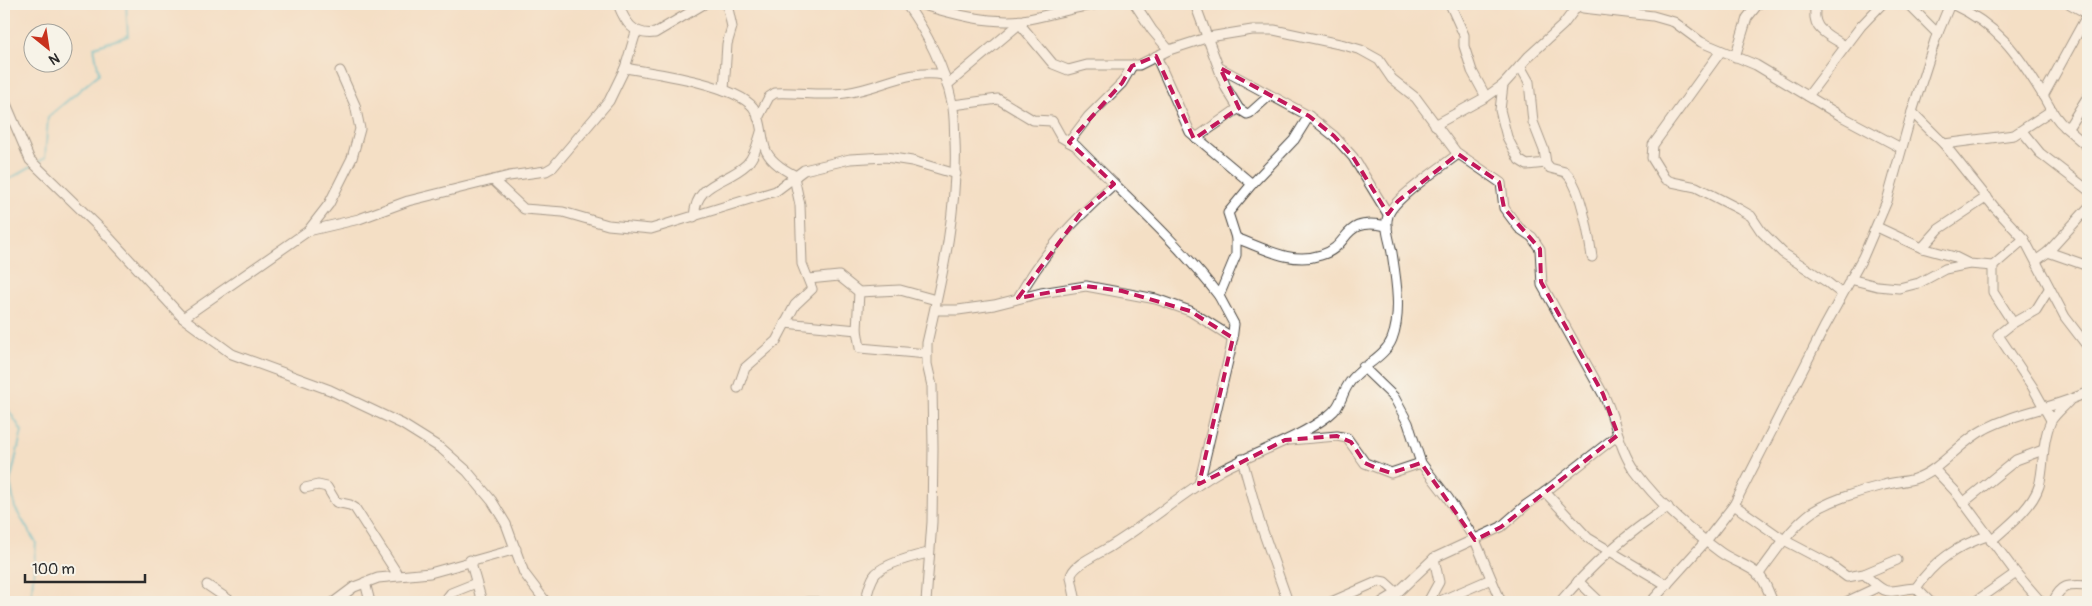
<svg xmlns="http://www.w3.org/2000/svg" width="2092" height="606" viewBox="0 0 2092 606" font-family="Pangolin,sans-serif">
<rect width="100%" height="100%" fill="#f7f3e8"/>
<filter id="ink" filterUnits="userSpaceOnUse"><feTurbulence type="fractalNoise" baseFrequency=".02" numOctaves="2"/><feDisplacementMap in="SourceGraphic" scale="10" xChannelSelector="R" yChannelSelector="G"/><feConvolveMatrix kernelMatrix="1 2 1 2 8 2 1 2 1" color-interpolation-filters="sRGB"/></filter>
<filter id="wash" filterUnits="userSpaceOnUse"><feTurbulence type="fractalNoise" baseFrequency=".0096" numOctaves="4" result="noise"/><feDisplacementMap in="SourceGraphic" scale="20" xChannelSelector="R" yChannelSelector="G"/><feGaussianBlur stdDeviation="1.12" result="paint"/><feColorMatrix in="noise" values="0 0 0 0 0 0 0 0 0 0 0 0 0 0 0 0 0 1.4 0 .05"/><feComposite in="paint" operator="in"/></filter>
<g filter="url(#wash)">
<rect width="100%" height="100%" fill="#f4dfc5"/>
<g fill="none" stroke-linecap="round" stroke-linejoin="round">
<g stroke="#49b6c5" stroke-width="2.5">
<path d="M36,163l9,-5 3,-41 51,-43 -5,-27 34,-11 -2,-32"/>
<path d="M4,182l28,-16"/>
<path d="M4,403l18,28 -12,51 5,26 21,35 -5,59"/>
</g>
</g>
</g>
<g filter="url(#ink)">
<g fill="none" stroke-linecap="round" stroke-linejoin="round">
<g stroke="#494642" stroke-width="11">
<g id="minor">
<path d="M618,4c7,18 15,32 37,29l49,-29"/>
<path d="M906,4c21,28 39,65 46,99 3,12 2,26 3,38 3,69 -13,136 -28,202v21l5,22 1,62 -1,74 -6,80"/>
<path d="M920,4c32,10 69,20 103,16 25,-4 50,-13 76,-16"/>
<path d="M1135,4l17,26 17,20"/>
<path d="M1195,4l31,84 13,21"/>
<path d="M1450,4l14,31v11l8,25 14,26"/>
<path d="M1577,4l6,4 70,8 21,6 27,20 55,23 85,51 60,32"/>
<path d="M1816,4c-6,26 10,29 29,42"/>
<path d="M1908,4l30,30"/>
<path d="M1952,4c45,21 64,47 89,88 7,12 13,26 24,35l5,-2 18,-29"/>
<path d="M2070,4l18,10"/>
<path d="M1019,23l34,41 15,6 19,-5h52l30,-15 40,-13 43,-7h22l70,15 17,5 18,10 13,19 24,19 40,54 45,31 3,25 15,20 13,9 8,12 2,36 61,109c13,24 15,54 32,77 22,30 55,59 85,81 12,9 29,13 39,23 7,7 10,19 14,27"/>
<path d="M1721,51l-68,94 -1,13 13,21 7,3 24,5 43,22 12,7 10,15 22,22 44,29 15,12"/>
<path d="M1156,56l34,76 62,52"/>
<path d="M1735,57l12,-39 11,-14"/>
<path d="M1520,66l9,16 4,40 11,28 2,13 4,5 15,4c16,13 24,64 27,85"/>
<path d="M625,68c30,5 109,16 128,39 9,12 8,27 12,41 4,13 19,22 31,28"/>
<path d="M1220,68l89,48 25,20 19,21 35,57"/>
<path d="M947,85l77,-65"/>
<path d="M1503,85l-3,25 7,27 12,23 8,5 19,-2"/>
<path d="M724,90l3,-46 5,-17 -5,-23"/>
<path d="M1808,96l53,-70 21,-22"/>
<path d="M2043,96l45,-82"/>
<path d="M4,99l26,61 74,72 79,86 49,36 98,36 72,34 40,25 25,22 25,30 14,23 18,49 22,29"/>
<path d="M953,105l45,-6 35,21 19,1 9,16 15,9c48,49 101,95 143,150"/>
<path d="M1912,112l32,32 51,64 29,31 41,78 23,30"/>
<path d="M758,118l11,-21 6,-4c23,-1 47,3 70,0 39,-5 58,-24 99,-18"/>
<path d="M1435,125l51,-28 17,-12 26,-29 34,-31 15,-20"/>
<path d="M2065,127l23,20"/>
<path d="M2022,131l18,22 48,37"/>
<path d="M1196,138l40,-28 3,-1 8,5 3,-1 19,-17"/>
<path d="M1069,142l19,-25 34,-34 10,-17"/>
<path d="M1944,144l70,-9 38,-25"/>
<path d="M493,180l31,29 39,3 45,13 43,4 125,-38 28,-21 46,-11 36,-2 26,4 44,13"/>
<path d="M694,217c2,-36 32,-33 53,-53 8,-8 11,-22 14,-32"/>
<path d="M1877,227l45,21 33,9 14,7 24,2"/>
<path d="M308,231l51,-12 49,-18 101,-25 37,-5 7,-4 56,-66 16,-33 11,-36"/>
<path d="M1236,238c28,10 55,27 85,17 31,-9 19,-39 66,-29"/>
<path d="M1922,248l17,-19 48,-32"/>
<path d="M2048,252l40,14"/>
<path d="M2037,260l11,-8 40,-44"/>
<path d="M809,279l30,-3 20,16 41,-2 36,10"/>
<path d="M1850,279l27,7 22,2 20,-5 26,-14 24,-5"/>
<path d="M2049,289l-13,21 -23,13 -15,12 34,51 19,34"/>
<path d="M859,292l-2,38 3,18 67,6"/>
<path d="M1018,298c27,-48 55,-77 96,-114"/>
<path d="M935,310h23l36,-5 47,-12 45,-7 70,13 34,12 43,27"/>
<path d="M183,318l125,-87 21,-27 23,-46 8,-29 -5,-24 -15,-34"/>
<path d="M785,323l72,7"/>
<path d="M2013,323l-20,-31v-26l31,-27"/>
<path d="M1363,367l31,30 14,26 13,40 27,35 27,42 26,62"/>
<path d="M738,388l7,-20 31,-27 19,-36 17,-16 -10,-25 -2,-59 -6,-28"/>
<path d="M1290,440l47,-4 10,2 18,25 26,10 30,-10"/>
<path d="M1242,459l17,61 29,82"/>
<path d="M1934,469l21,22 61,82 25,29"/>
<path d="M1199,484l32,-136 3,-24 -15,-28 17,-41v-17l-8,-25 24,-29 42,-44 15,-24"/>
<path d="M305,488l13,-3 9,2 9,15 14,3 5,3 43,67"/>
<path d="M1545,492l43,46 79,47"/>
<path d="M1963,503l53,-43 27,-10"/>
<path d="M1734,505l50,35 44,23 19,14 17,-3 33,-14"/>
<path d="M1991,541c17,-15 41,-33 48,-55 6,-21 2,-44 12,-65 4,-7 13,-14 18,-20"/>
<path d="M470,560l12,42"/>
<path d="M1864,574c27,25 21,16 52,14l14,14"/>
<path d="M1758,575c15,-20 30,-43 49,-59 16,-14 56,-26 77,-31 10,-3 20,-3 30,-6 28,-9 45,-37 71,-50 34,-18 68,-20 103,-37"/>
<path d="M1578,581l22,21"/>
<path d="M365,582l5,20"/>
<path d="M207,585l25,17"/>
<path d="M1916,588c18,-27 41,-42 71,-52"/>
<path d="M334,602l20,-15 24,-9 52,-5 86,-24"/>
<path d="M444,602l7,-9 25,-10"/>
<path d="M807,602h11"/>
<path d="M865,602c3,-9 4,-18 9,-26 7,-12 41,-20 54,-23"/>
<path d="M1076,602l-5,-25c0,-13 33,-25 43,-33 37,-23 68,-51 106,-73 35,-19 76,-31 108,-55 15,-11 12,-21 22,-34 11,-16 35,-25 42,-43 10,-25 4,-60 0,-86 -2,-12 -8,-26 -4,-37 4,-17 55,-50 70,-62"/>
<path d="M1331,602l48,-21 6,1 12,11"/>
<path d="M1382,602l15,-9 37,-35 67,-31 25,-22 19,-13 73,-57"/>
<path d="M1428,602l11,-20 -5,-24"/>
<path d="M1438,602l53,-23"/>
<path d="M1560,602c32,-38 66,-68 108,-95"/>
<path d="M1651,602l55,-61 28,-36 90,-177 39,-71 24,-56 25,-89 23,-72 15,-36"/>
<path d="M1846,602l32,-15"/>
<path d="M1975,602l41,-29"/>
<path d="M2053,602c9,-19 16,-17 35,-16"/>
</g>
</g>
<use href="#minor" stroke="#fff" stroke-width="9"/>
</g>
</g>
<path d="M0 0H2092V606H0ZM1156,56l38,83 45,-31 -19,-40 89,48 25,20 19,21 35,57 10,-13 60,-47 41,28 5,26 36,41 1,33 62,112 15,41 -117,92 -26,13 -54,-77 -30,10 -15,-5 -11,-5 -14,-21 -14,-6 -52,4 -86,44 34,-146 -43,-27 -68,-20 -36,-5 -68,12 63,-85 33,-29 -45,-42 53,-59 10,-17z" fill="#f4dfc5" fill-opacity=".55" fill-rule="evenodd"/>
<path fill="none" stroke="#c2185b" stroke-width="4" stroke-dasharray="10 6" stroke-linejoin="round" d="M1156,56l38,83 45,-31 -19,-40 89,48 25,20 19,21 35,57 10,-13 60,-47 41,28 5,26 36,41 1,33 62,112 15,41 -117,92 -26,13 -54,-77 -30,10 -15,-5 -11,-5 -14,-21 -14,-6 -52,4 -86,44 34,-146 -43,-27 -68,-20 -36,-5 -68,12 63,-85 33,-29 -45,-42 53,-59 10,-17z"/>
<rect width="2092" height="606" fill="none" stroke="#f7f3e8" stroke-width="20"/>
<g transform="translate(48 48) rotate(150)"><circle r="24" fill="#f7f3e8" stroke="#a5a39c"/>
<path d="M0-4L9 19L0 12L-9 19Z" fill="#c8321e"/>
<text y="-8" font-size="14" font-weight="bold" text-anchor="middle" fill="#2b2b2b">N</text>
</g>
<path d="M25 574v8h120v-8" fill="none" stroke="#2b2b2b" stroke-width="2.5"/>
<text x="32" y="574" font-size="15" fill="#2b2b2b" stroke="#f7f3e8" stroke-width="4" paint-order="stroke">100 m</text>
</svg>
